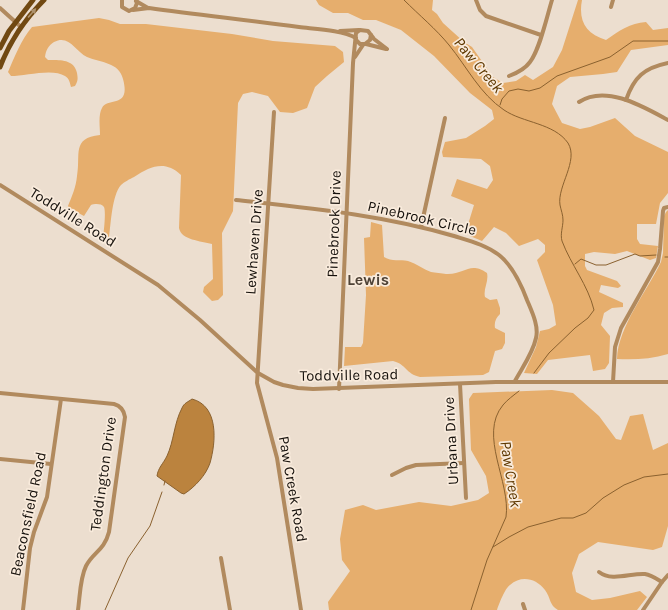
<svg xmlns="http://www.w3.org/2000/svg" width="668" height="610" viewBox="0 0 668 610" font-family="Karla,sans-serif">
<rect width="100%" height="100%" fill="#ecdecf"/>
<g fill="#e6ae6d">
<path d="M316,0h117l-1,10 5,4 6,9 21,19 8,5 21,30 10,6 13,-2 9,-6 8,5 20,-13 9,-17 16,-50h4c-4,21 4,34 24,40 13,-9 24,-17 40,-18l7,8 15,-2v17l-37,5 -14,22 -14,2 -33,3 -13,9 -5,18 10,19 18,6 10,-2 25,-9 20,18 33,16v41l-8,10 -4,21h-19v15l3,5 18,2 -2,12 -6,2 -23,-9 -12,3 -21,-2 -9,2v12l2,4 30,11 4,5 -3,2 -17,-3 -2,7 24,11v4l-11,1 -8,5 -3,12 9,11 -1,27 -4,6 -12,2 -3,-16 -42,5 -11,14 -13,-1 12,-26 4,-16 9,-2 7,-4 -3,-20 -16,-45 8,-8v-7l-7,-6 -19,7 -13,-13 -12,-6 -12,14 -12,-5 -4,-5 8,-26 -23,-9 6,-17 30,10 6,-9 -3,-14 -9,-7 -38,-2 -1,-5 3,-10 21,-4 19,-12 9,-7 -2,-9 -22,-17 -36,-37 -33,-26 -25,-10h-13l-15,-7h-15l-14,-8z"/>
<path d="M99,18l10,2 11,4h26l86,10 41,7 62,5 8,6 1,10 -17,14 -12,11 -8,21 -14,5 -13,-1 -12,-16 -16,-4 -9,2 -5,9 -5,108 -11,22 1,62 -5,5 -6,1 -9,-9 1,-5 9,-8 -1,-35c-11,-3 -31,-4 -33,-16l2,-53c-16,-15 -30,-9 -47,2 -4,2 -10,5 -13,8 -9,10 -10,38 -12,52l-3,2 -3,-2c1,-6 3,-26 1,-30 -3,-4 -10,-3 -13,-2l-7,11 -15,-8 -1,-2c4,-10 8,-19 9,-30 4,-21 -6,-38 23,-41 0,-8 -2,-20 2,-27 6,-11 29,1 21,-29 -4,-17 -22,-16 -36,-22 -12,-6 -18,-23 -33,-15 -6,4 -8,8 -9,15l3,3c12,0 26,-1 29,13 1,6 1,8 -2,13l-4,1c-1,-4 -2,-9 -6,-11 -12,-8 -40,0 -54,0l-3,-4c7,-16 13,-32 24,-45z"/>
<path d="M668,210v144c-17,5 -34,6 -51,5 1,-32 30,-68 44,-97l2,-9 1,-37 2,-4z"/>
<path d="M371,222l11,3 2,32c8,5 16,2 24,4 9,3 15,8 23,11 4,1 11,1 15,2 19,1 23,-13 41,-1 2,9 -4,16 -2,24l5,3 7,-1 3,9v6c-4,4 -6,8 -5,14l10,5v10l-3,6 -7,2 -6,21 -6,3 -63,2c-14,-3 -14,-13 -27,-16l-49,5 1,-19h16l2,-4 3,-48 -2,-57 6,-1z"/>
<path d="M552,390l21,3 26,23 17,23 5,1 9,-24 13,-2 10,36 15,-7v83l-6,21 -9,3 -55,-8 -19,12 -7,19 4,19 16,8 18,-2 30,-7 7,6 -10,13h-79c-9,-5 -7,-12 -13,-20 -9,-12 -24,-15 -35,-5 -5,3 -11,19 -13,25h-168l-1,-8 22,-31 -8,-11 -2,-21 5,-29 18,-5 13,5 43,-8 32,4 27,-6 11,-7 -3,-17 -15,-26 -2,-51 4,-6z"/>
</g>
<path fill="#bb833e" stroke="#8a612f" d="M192,399c27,7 24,43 18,64 -4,12 -15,24 -26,31l-3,-1 -24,-17c1,-8 6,-12 10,-20 7,-15 7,-33 15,-48 2,-5 6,-6 10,-9z"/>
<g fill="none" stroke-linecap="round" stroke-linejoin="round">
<g stroke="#8a612f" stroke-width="1">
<path d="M404,0c15,15 32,29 45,45 18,22 31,49 55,65 19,13 50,13 64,33 11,18 -11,43 -8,62 1,5 3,10 3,15 0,7 -3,14 -1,21 9,24 26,44 32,69l-6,8 -13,10 -26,25 -15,20"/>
<path d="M500,105l2,-6 7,-8 9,-2 11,2 11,-3 17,-12 53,-19 23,-16h35"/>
<path d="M665,257h3"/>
<path d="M575,264l6,-5 15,6h10l29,-11 5,2 16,-1"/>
<path d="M164,485l1,-4"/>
<path d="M493,547l16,-10 19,-10 33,-9h12l13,-5 17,-15 21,-13 20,-8 24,-3"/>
<path d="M105,610l23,-52 22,-32 12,-34"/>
<path d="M471,610l16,-50 19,-43c5,-35 -28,-82 -3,-112 4,-5 11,-10 16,-14"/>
</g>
<g stroke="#b18a5e" stroke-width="4">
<path d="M122,0v7l7,4 6,-3 2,-5 -1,-3"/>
<path d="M476,0l4,10 6,6 55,19"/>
<path d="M136,1l12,7"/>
<path d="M611,7l2,-7"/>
<path d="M0,8l21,19"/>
<path d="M133,10l16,-2c49,7 100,12 150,19 16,2 43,3 57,11"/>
<path d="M340,31l19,-1"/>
<path d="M356,40l4,4h5l5,-4 1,-5"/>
<path d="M366,44l20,5"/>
<path d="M355,57l8,-12"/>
<path d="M509,76c8,-3 16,-7 21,-14 10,-13 17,-46 22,-62"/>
<path d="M626,100c8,-23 18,-32 42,-37"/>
<path d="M579,102c27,-18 65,5 89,18"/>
<path d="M274,112l-17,271 20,75 24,152"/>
<path d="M0,185l158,100 42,35 58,53 16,9 9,3 15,3 15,1 183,-7h172"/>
<path d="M236,200c73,8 148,15 218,36 16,5 32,9 45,19 14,11 22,29 28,45 5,12 12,26 9,38 -3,15 -14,30 -21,43"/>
<path d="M421,227l24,-109"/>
<path d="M613,382l2,-35 6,-19 37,-66 2,-13 3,-38 1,-3 4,-1"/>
<path d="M460,384l6,114"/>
<path d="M339,389l14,-326 3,-30 4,-3 8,1 6,8 13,10"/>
<path d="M0,393l114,11c7,2 10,6 11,13l-16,115c-5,19 -16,20 -23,34 -6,12 -6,30 -8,44"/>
<path d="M0,459l51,5"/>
<path d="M392,475l14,-7 10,-3 48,-2"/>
<path d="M221,558l9,52"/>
<path d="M599,572c13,10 31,1 46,2 6,1 12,5 17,8"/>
<path d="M523,604l2,6"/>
<path d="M23,610l7,-62 4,-16 13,-35 14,-98"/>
<path d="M643,610l19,-28 6,-7"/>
</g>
<g stroke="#714912" stroke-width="5">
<path d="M0,48l9,-17 24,-31"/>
<path d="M0,67c10,-26 24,-47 44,-67"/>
</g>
</g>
<defs><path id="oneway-solid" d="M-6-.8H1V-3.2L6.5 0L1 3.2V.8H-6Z"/></defs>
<use fill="#ae926d" href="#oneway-solid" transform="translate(32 13) rotate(-49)"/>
<g text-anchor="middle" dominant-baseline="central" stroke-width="3.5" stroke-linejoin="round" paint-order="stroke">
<g font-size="15" fill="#16110c" stroke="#f9ebdc">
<text transform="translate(73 217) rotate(32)">Toddville Road</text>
<text transform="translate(422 218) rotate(13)">Pinebrook Circle</text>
<text transform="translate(334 224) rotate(-88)">Pinebrook Drive</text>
<text transform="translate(254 242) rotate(-86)">Lewhaven Drive</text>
<text transform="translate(349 375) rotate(-1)">Toddville Road</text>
<text transform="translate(451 441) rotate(-93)">Urbana Drive</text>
<text transform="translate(103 474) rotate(-82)">Teddington Drive</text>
<text transform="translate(293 489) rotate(80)">Paw Creek Road</text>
<text transform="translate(28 514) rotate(-78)">Beaconsfield Road</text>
</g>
<g font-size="16" font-style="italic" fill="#5e3800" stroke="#f9ebdc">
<text transform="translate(479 65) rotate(50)">Paw Creek</text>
<text transform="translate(511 474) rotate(81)">Paw Creek</text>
</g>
<g font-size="16" font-weight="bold" fill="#4f4337" stroke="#f9ebdc">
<text x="368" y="279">Lewis</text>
</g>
</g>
</svg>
